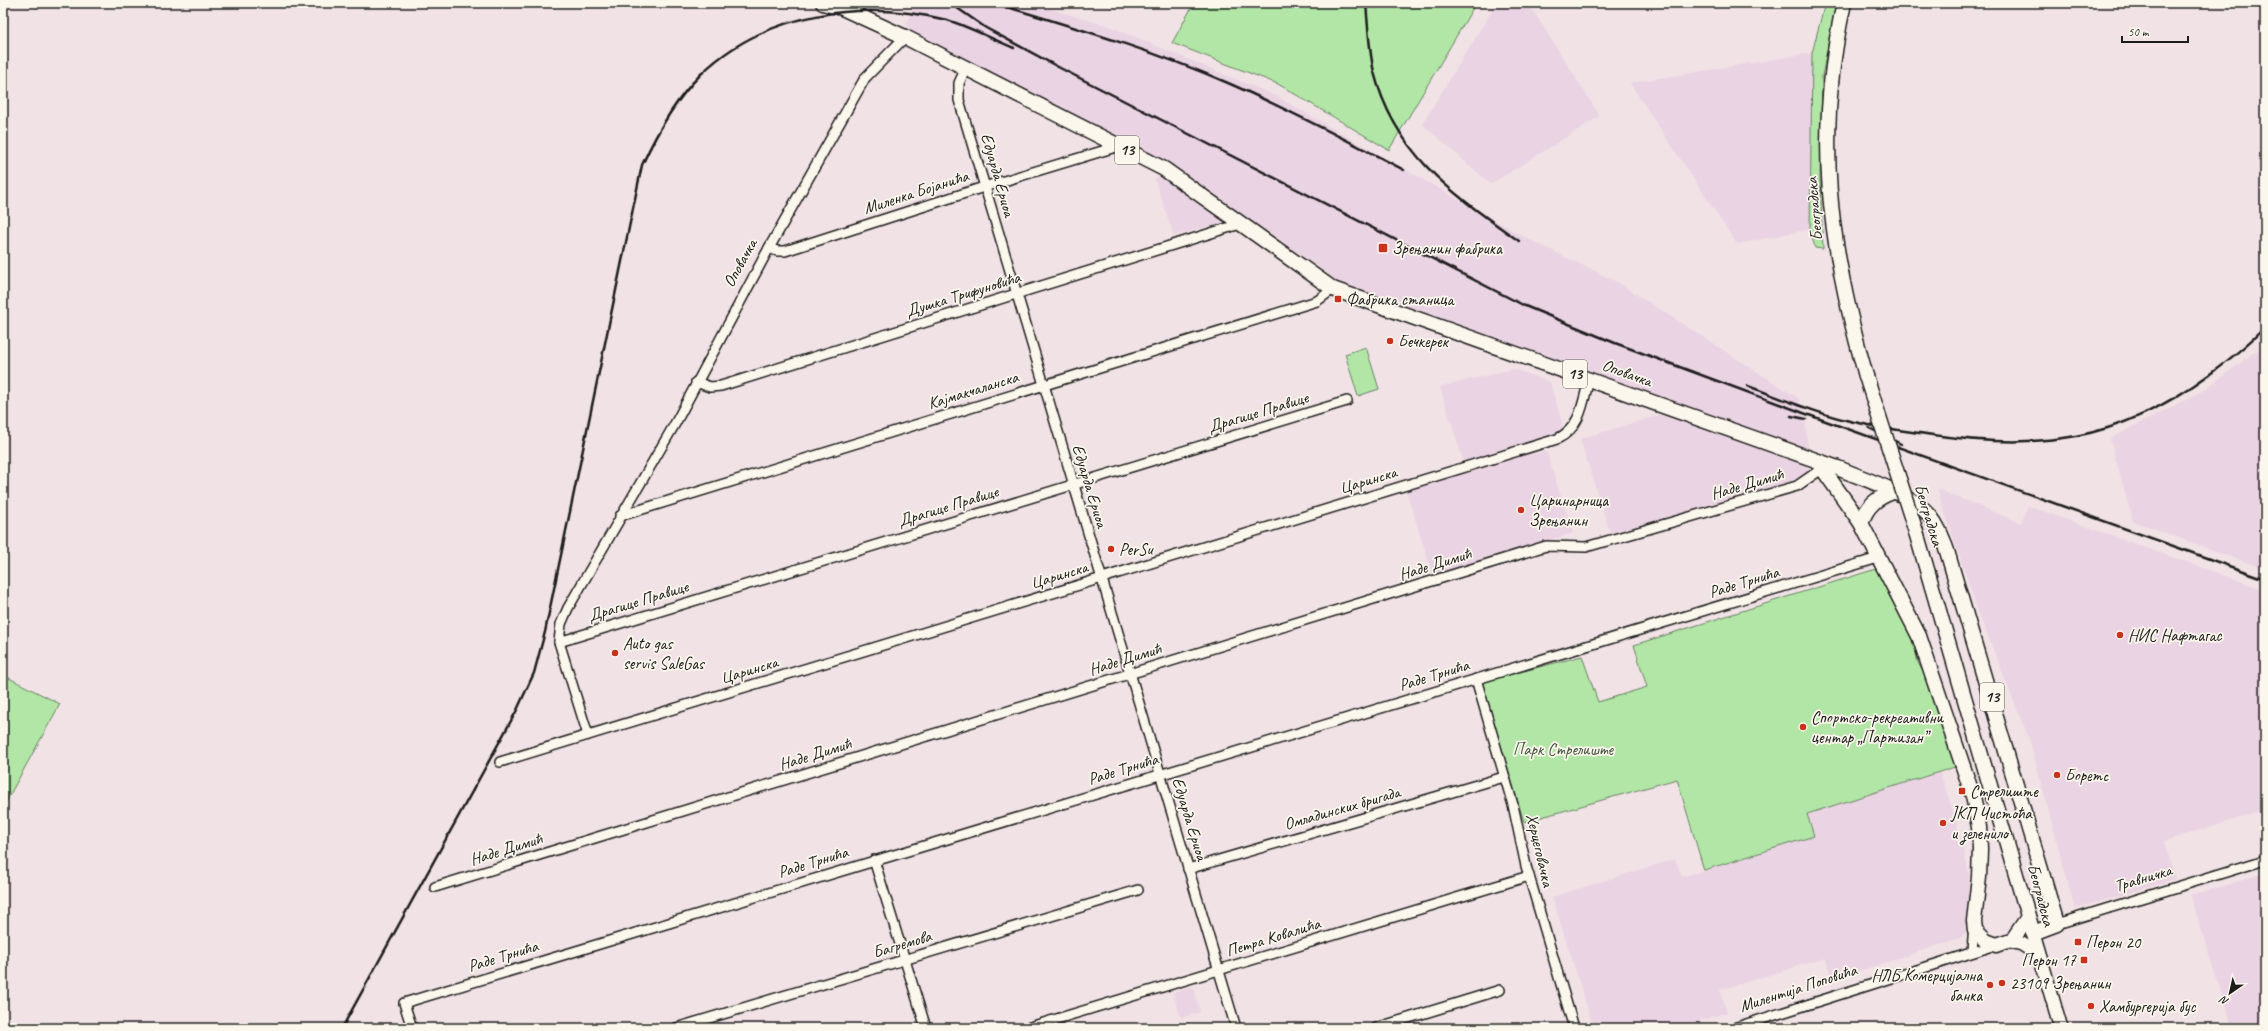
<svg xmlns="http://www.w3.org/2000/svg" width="2268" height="1031" viewBox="0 0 2268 1031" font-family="Caveat,sans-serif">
<rect width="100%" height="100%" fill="#f1e2e6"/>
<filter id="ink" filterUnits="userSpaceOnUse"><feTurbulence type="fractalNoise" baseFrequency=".025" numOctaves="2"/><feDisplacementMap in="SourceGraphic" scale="8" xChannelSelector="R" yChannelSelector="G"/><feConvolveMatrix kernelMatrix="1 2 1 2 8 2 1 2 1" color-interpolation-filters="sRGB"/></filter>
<g filter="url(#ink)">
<g fill="#ead3e2">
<path d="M916,3h114l81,24 165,69 248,141 93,45 181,116 7,21 3,29 -3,2 -50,-20 -416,-148 -166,-117 -261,-134 -6,-7z"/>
<path d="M1497,3h31l72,113 -109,68 -69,-60z"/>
<path d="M1812,53l-2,176 -73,15 -107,-161z"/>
<path d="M1163,173l64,45 -3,4 -50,14 -19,-57z"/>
<path d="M2265,342v227l-132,-48 -23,-82 94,-49 54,-40z"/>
<path d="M1513,369l37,13 14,48 -100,33 -24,-76z"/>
<path d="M1663,414l138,48 9,8 -16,13 -183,52 -31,-96z"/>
<path d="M1546,451l27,82 -140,42 -27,-85 99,-30z"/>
<path d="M1937,489l84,34 7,-17 237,84v220l-101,31 11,38 -100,30 -45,-168 -51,-127z"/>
<path d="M1940,772l20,62 9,42 -1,54 -8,8 -122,40 -6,-3 -7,-17 -105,32 7,22 -49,16h-84l-42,-131 123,-38 7,18 132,-41 -7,-22z"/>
<path d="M2265,873v155h-33l-41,-132z"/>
<path d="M1193,987l7,25 -19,6 -8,-25z"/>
</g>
<g fill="#b2e6a7" stroke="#678162">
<path d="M1194,3h282l-87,147 -111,-66 -106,-41z"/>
<path d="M1825,3h11l-14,73 -2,103 3,70 -8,-1 -5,-19 2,-176z"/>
<path d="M1366,347l13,42 -21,7 -13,-42z"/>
<path d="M1879,568l34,72 5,23 14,24 26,79 -151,48 7,22 -110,34 -27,-91 -153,43 -42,-140 100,-26 16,46 49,-15 -13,-42z"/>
<path d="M3,675l57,29 -57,103z"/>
</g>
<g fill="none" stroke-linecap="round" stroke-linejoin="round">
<g stroke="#1c1c1c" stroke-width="12">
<g id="minor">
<path d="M966,68l-7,15v17l277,928"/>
<path d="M769,248l8,3h8l199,-64 135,-41"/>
<path d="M696,382l14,5 11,-1 519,-162"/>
<path d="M620,516l697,-215 16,-12"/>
<path d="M559,642l788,-241"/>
<path d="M1476,679l37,126 13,61 48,162"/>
<path d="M588,735l-29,-93 2,-18 7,-16 108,-186 93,-174 96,-170 40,-41"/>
<path d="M500,762l1057,-323c24,-11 26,-37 32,-60"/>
<path d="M874,860l52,168"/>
<path d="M1188,869l316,-92"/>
<path d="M435,887l1111,-341 40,1 211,-61 26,-18"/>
<path d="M2057,924l208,-64"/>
<path d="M1972,952l2,-27"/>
<path d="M412,1028l-8,-25 1474,-445"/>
<path d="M676,1028l462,-138"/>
<path d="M1027,1028l502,-152"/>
<path d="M1376,1028l124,-38"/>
<path d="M1734,1028l262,-83"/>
</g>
</g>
<g stroke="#1c1c1c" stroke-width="16">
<g id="secondary">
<path d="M2033,933l28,95"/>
<path d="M2011,941l11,3 17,11"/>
</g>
</g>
<g stroke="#1c1c1c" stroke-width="17">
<g id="primary">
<path d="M823,3l19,5 63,29 259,132 169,120 505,179c27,12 73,25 92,48 8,10 13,22 17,35l110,373 -24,9 -117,-401"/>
<path d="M1844,3c-30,134 -15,243 22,373"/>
<path d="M1817,461l44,62 58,113 54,160 6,31 1,22 -1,28 -5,44 1,9 11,11 11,4 16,-6 15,-22"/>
<path d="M1861,523c6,-17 15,-25 32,-31"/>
</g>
</g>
<use href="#minor" stroke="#fbf7ec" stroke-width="9"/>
<use href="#secondary" stroke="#fbf7ec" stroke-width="13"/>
<use href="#primary" stroke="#fbf7ec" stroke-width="14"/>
<g stroke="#1c1c1c" stroke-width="2.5">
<path d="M950,3l36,25 74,40 465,238 90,37 194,72 456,164"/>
<path d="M994,3c79,24 158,47 234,80 60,26 118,57 176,87"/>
<path d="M1366,3c2,23 3,47 8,69 21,83 81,123 145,169"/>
<path d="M1748,386c33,12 64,26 98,34 26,7 53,10 80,14 111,17 191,9 284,-60 20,-15 38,-29 55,-47"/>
<path d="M1791,416l15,3"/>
<path d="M1869,428l32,16"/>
<path d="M342,1028l175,-318 17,-37 11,-41 97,-467c15,-33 33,-65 59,-91 65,-63 161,-74 246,-54 23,7 45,19 67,28"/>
</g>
<g stroke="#1c1c1c" stroke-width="17" stroke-linecap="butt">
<path id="primary-bridge" d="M1866,376l50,156"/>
</g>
<use href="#primary-bridge" stroke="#fbf7ec" stroke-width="14"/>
</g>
</g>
<g fill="#c8321e" stroke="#fbf7ec" stroke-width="1.5">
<rect x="1378" y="243" width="10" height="10" rx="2"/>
<rect x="1334" y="295" width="8" height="8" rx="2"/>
<circle cx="1390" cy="341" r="4"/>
<circle cx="1521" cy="510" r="4"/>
<circle cx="1111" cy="549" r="4"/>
<circle cx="2120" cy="635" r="4"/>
<circle cx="615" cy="653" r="4"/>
<circle cx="1803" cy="727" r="4"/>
<circle cx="2057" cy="775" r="4"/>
<rect x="1958" y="787" width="8" height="8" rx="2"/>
<circle cx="1943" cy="823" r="4"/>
<rect x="2074" y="938" width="8" height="8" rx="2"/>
<rect x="2080" y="956" width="8" height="8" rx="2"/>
<circle cx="2002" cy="983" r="4"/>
<circle cx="1990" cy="985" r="4"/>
<circle cx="2091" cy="1006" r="4"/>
</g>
<g text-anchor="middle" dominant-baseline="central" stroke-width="3.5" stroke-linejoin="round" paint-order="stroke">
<g fill="#fbf7ec" stroke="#5f5e5a" stroke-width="1">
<rect x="1115" y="136" width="24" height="28" rx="3"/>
<rect x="1563" y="360" width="24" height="28" rx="3"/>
<rect x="1980" y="683" width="24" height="28" rx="3"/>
</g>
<g font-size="16" font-weight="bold" fill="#1c1c1c">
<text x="1127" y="150">13</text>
<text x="1575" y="374">13</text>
<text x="1992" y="697">13</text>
</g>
<g font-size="17" fill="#1c1c1c" stroke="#fbf7ec">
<text transform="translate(998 175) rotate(74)">Едуарда Ериоа</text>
<text transform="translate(916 192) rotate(-18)">Миленка Бојанића</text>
<text transform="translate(1814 209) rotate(-95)">Београдска</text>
<text transform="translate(740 263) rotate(-61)">Оповачка</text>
<text transform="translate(963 294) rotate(-17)">Душка Трифуновића</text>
<text transform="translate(1627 373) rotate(20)">Оповачка</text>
<text transform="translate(973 390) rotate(-17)">Кајмакчаланска</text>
<text transform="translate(1258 412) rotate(-17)">Драгице Правице</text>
<text transform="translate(1368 480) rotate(-17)">Царинска</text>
<text transform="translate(1747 484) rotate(-16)">Наде Димић</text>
<text transform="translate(1090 486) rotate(73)">Едуарда Ериоа</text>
<text transform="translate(948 506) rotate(-17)">Драгице Правице</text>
<text transform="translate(1929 515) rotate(73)">Београдска</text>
<text transform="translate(1435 564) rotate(-17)">Наде Димић</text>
<text transform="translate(1059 575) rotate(-17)">Царинска</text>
<text transform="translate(1744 582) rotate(-17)">Раде Трнића</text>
<text transform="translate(638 601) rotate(-17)">Драгице Правице</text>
<text transform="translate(1125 659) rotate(-17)">Наде Димић</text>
<text transform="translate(749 670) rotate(-17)">Царинска</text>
<text transform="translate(1434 675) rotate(-17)">Раде Трнића</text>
<text transform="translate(815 754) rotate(-17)">Наде Димић</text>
<text transform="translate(1123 769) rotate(-17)">Раде Трнића</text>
<text transform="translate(1342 808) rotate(-16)">Омладинских бригада</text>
<text transform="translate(1190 819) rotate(73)">Едуарда Ериоа</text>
<text transform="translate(506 849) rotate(-17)">Наде Димић</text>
<text transform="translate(1540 850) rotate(77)">Херцеговачка</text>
<text transform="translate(813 862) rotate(-17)">Раде Трнића</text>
<text transform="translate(2143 878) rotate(-17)">Травничка</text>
<text transform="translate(2041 895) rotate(75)">Београдска</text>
<text transform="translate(1273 937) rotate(-17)">Петра Ковалића</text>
<text transform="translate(902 944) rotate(-17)">Багремова</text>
<text transform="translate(503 956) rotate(-17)">Раде Трнића</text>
<text transform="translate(1798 988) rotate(-18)">Милентија Поповића</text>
</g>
<g font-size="17" fill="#1c1c1c" stroke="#fbf7ec" text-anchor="start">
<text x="1392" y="248">Зрењанин фабрика</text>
<text x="1346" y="299">Фабрика станица</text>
<text x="1398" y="341">Бечкерек</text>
<text x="1529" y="500">Царинарница<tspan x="1529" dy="20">Зрењанин</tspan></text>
<text x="1119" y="549">PerSu</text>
<text x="2128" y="635">НИС Нафтагас</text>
<text x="623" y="643">Auto gas<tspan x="623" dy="20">servis SaleGas</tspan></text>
<text x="1811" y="717">Спортско-рекреативни<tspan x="1811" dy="20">центар „Партизан”</tspan></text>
<text x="2065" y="775">Боретс</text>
<text x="1970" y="791">Стрелиште</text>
<text x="1951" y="813">ЈКП Чистоћа<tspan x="1951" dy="20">и зеленило</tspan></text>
<text x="2086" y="942">Перон 20</text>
<text x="2076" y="960" text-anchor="end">Перон 17</text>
<text x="1982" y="975" text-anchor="end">НЛБ Комерцијална<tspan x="1982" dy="20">банка</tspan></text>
<text x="2010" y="983">23109 Зрењанин</text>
<text x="2099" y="1006">Хамбургерија бус</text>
</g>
<g font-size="17" fill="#495946" stroke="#fbf7ec">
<text x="1563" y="749">Парк Стрелиште</text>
</g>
</g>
<rect width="2268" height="1031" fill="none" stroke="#fbf7ec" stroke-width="16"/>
<rect x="8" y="8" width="2252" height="1015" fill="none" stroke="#1c1c1c" stroke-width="1.5" filter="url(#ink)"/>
<g transform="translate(2230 993) rotate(214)" stroke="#fbf7ec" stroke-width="3" paint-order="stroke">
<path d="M0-3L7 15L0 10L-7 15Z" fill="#1c1c1c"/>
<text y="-6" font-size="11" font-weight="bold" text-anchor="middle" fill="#1c1c1c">N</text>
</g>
<path d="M2122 36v6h66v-6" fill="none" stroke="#1c1c1c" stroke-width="2"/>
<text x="2128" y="36" font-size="12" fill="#1c1c1c" stroke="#fbf7ec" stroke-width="3" paint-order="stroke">50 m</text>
</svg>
